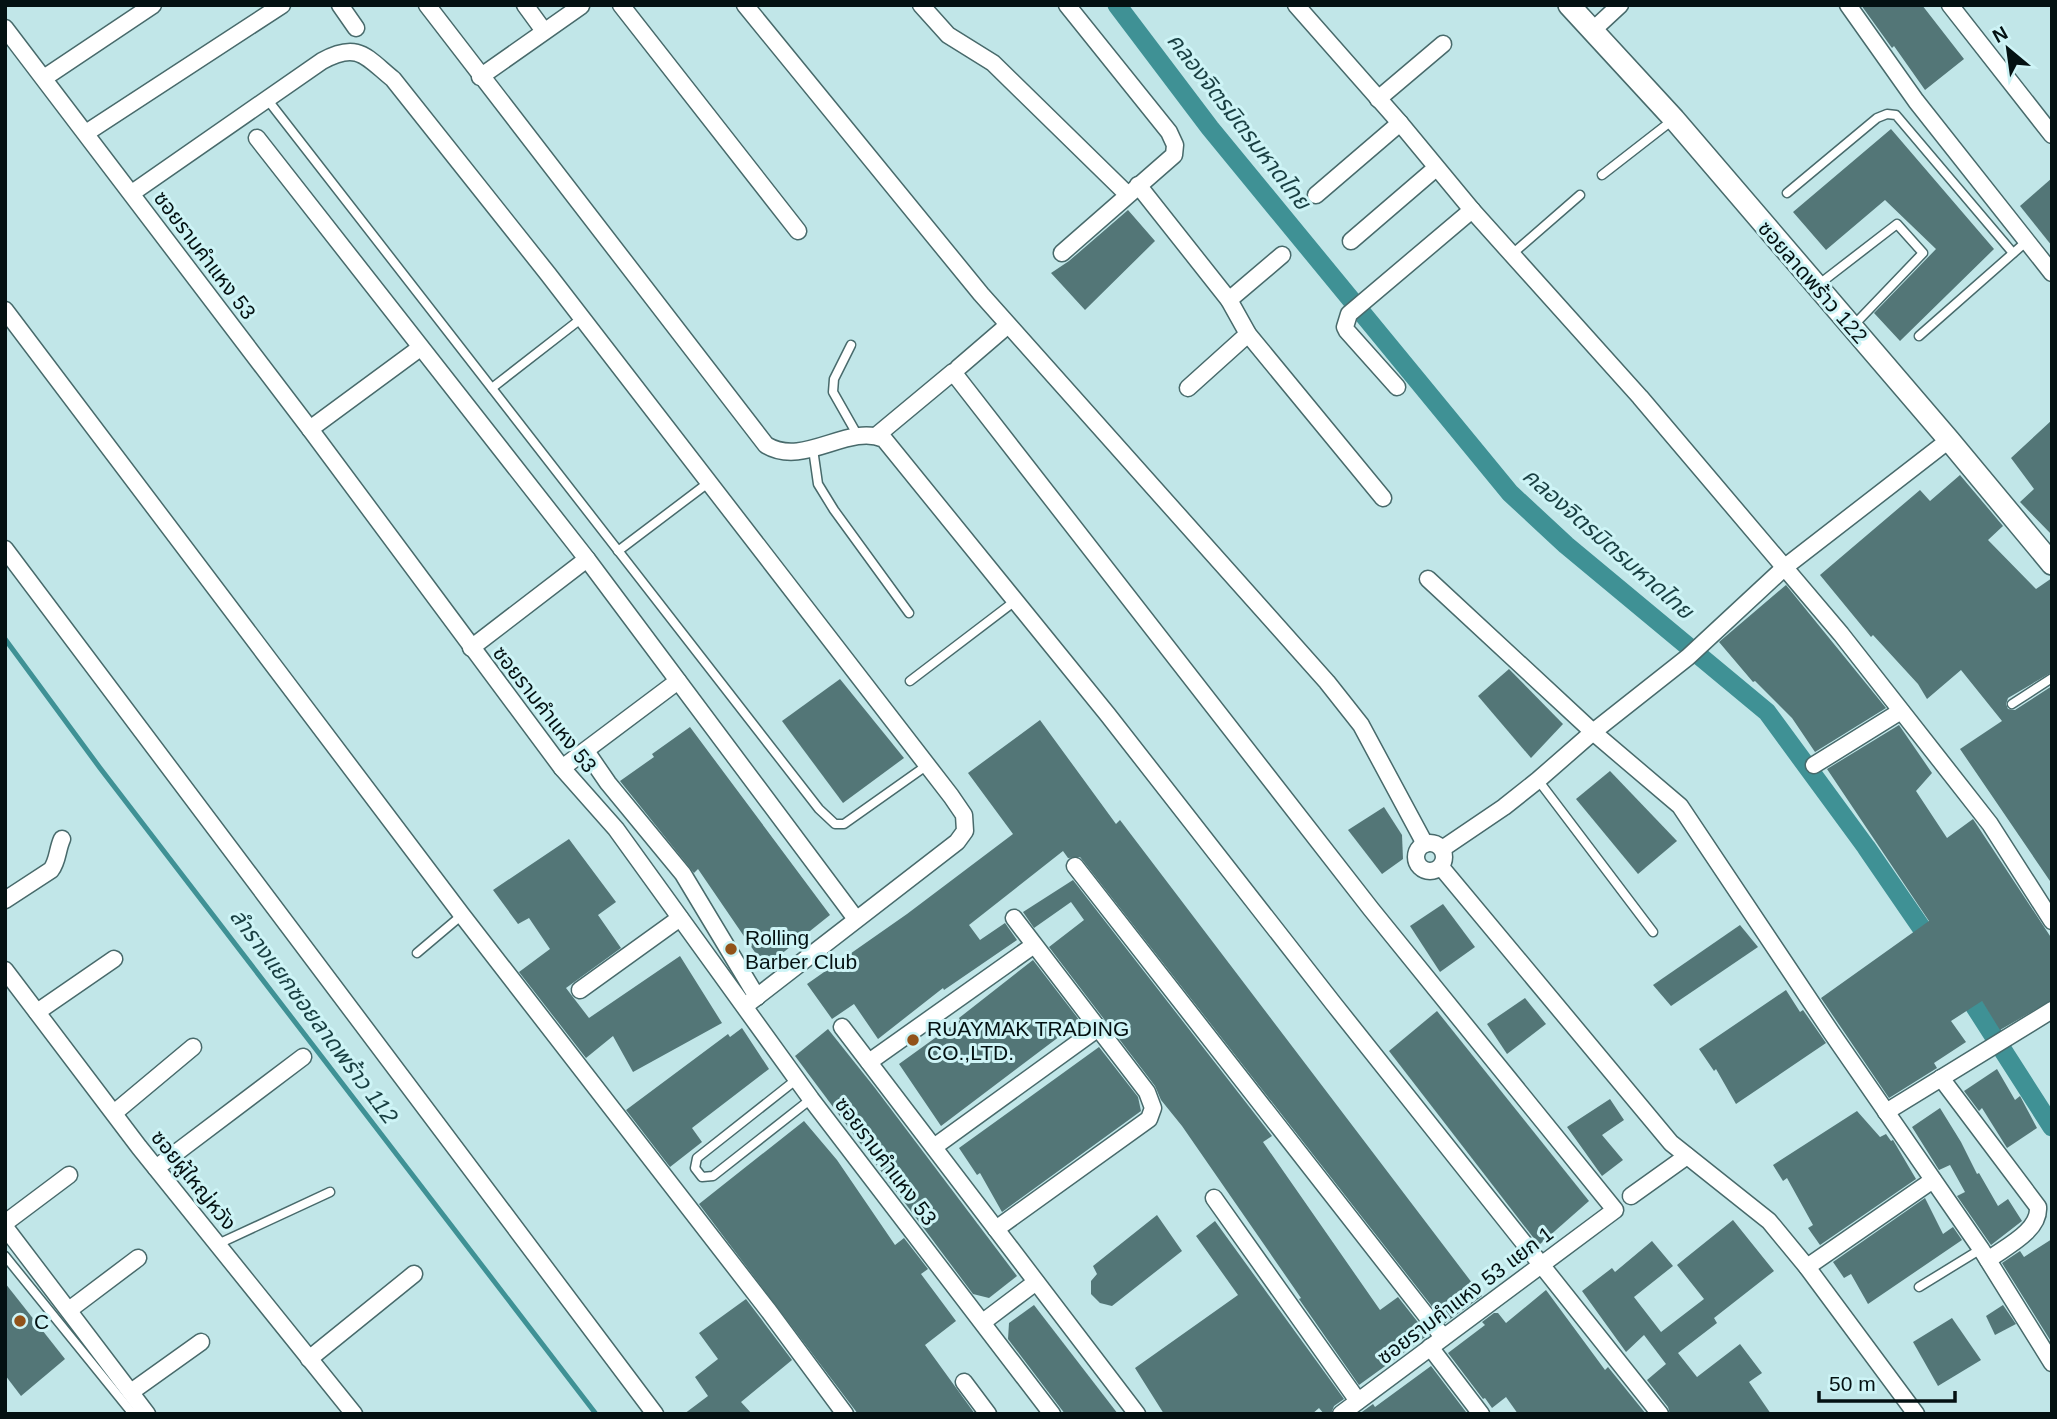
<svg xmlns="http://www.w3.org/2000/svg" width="2057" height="1419" viewBox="0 0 2057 1419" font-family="Arial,'Noto Sans Thai',sans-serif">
<rect width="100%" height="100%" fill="#c1e6e8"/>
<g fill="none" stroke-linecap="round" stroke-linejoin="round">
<path stroke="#3f9195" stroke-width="5" d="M5,639l95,129 496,646"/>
<g stroke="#3f9195" stroke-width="19">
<path d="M1117,5l93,123 300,365 56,52 201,167 99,135 70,102"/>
<path d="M1961,985l91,142"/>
</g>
</g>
<g fill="#537677">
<path d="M1861,5h61l42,54 -39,31 -31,-44 -2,2z"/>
<path d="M1891,129l103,120 -94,92 -26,-28 62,-64 -51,-49 -59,50 -33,-38z"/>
<path d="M2052,178v68l-32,-40z"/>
<path d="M1128,210l27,31 -70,69 -34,-37 18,-12z"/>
<path d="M2052,420v115l-32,-33 14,-13 -23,-31z"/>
<path d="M1960,475l43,51 -15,14 48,49 16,-11v94l-44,26 -2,6 2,5 7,1 37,-24v198l-92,-135 42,-28 -41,-51 -34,29 -9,-15 -45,-49 -2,2 -51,-62 100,-85 10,11z"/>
<path d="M1786,585l100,123 -71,44 -23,-34 -37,-37 -2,1 -34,-40z"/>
<path d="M1509,669l54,55 -32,34 -53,-62z"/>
<path d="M840,679l64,79 -61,45 -61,-82z"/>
<path d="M1040,720l76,104 4,-4 362,476 -37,27 -365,-466 -12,1 -5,-7 -94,74 11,15 25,-17 12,17 -73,50 -1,-2 -65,51 -24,-35 -22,15 -25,-35 100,-70 106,-80 -45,-61z"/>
<path d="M1899,725l33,48 -16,18 31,47 26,-19 79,120v61l-52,30 -18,-29 -31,20 15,21 -32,21 3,5 -48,30 -68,-100 108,-77 -102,-152z"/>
<path d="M690,727l140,188 -65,52 -67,-98 -4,4 -74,-92 34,-24 -2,-3z"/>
<path d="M1610,771l67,70 -39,33 -62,-75z"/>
<path d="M1384,807l18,28 1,24 -21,15 -34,-44z"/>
<path d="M569,839l47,63 -18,13 23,33 -55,40 23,30 91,-62 42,67 -89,49 -20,-36 -27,22 -67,-86 31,-23 -21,-31 -11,6 -25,-34z"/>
<path d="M1073,880l199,256 -9,6 117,168 18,-13 30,38 -69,50 -60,-86 2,-1 -119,-172 -21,-26 -6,-14 -106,-139 35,-27 -13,-18 -37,26 -11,-16z"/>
<path d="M1443,904l32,43 -35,25 -30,-46z"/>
<path d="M1740,925l18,22 -87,59 -18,-21z"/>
<path d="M1033,960l47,61 -139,105 -42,-62 61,-44 -1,-2z"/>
<path d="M1786,990l14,22 3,-2 23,33 -90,61 -20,-35 -2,2 -15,-22z"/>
<path d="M1525,998l21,26 -39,30 -20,-30z"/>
<path d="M1437,1011l152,190 -50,44 -150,-194z"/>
<path d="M742,1028l27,41 -77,59 10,14 -32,25 -44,-57 102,-76 2,3z"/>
<path d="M828,1029l47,59 142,188 -28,22 -16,-4 -178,-238z"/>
<path d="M1099,1047l39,50 3,14 -139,101 -22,-39 -3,2 -18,-27z"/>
<path d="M1997,1069l18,31 5,-4 17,32 -30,20 -25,-40 -3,3 -15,-20z"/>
<path d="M1610,1099l14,21 -22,15 21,25 -21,16 -35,-49z"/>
<path d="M1940,1108l21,34 16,32 2,-1 19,33 10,-7 14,22 -31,24 -34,-49 8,-4 -15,-27 -11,5 -27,-43z"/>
<path d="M1857,1111l23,26 6,-3 5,7 2,-1 23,39 -96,66 -12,-17 5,-3 -26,-47 -4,3 -10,-16z"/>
<path d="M804,1121l33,39 58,85 9,-7 24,31 -7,5 35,47 -31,24 50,69h-117l-159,-210z"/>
<path d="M1925,1198l18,36 10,-7 9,13 -94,64 -17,-30 -7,4 -11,-16z"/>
<path d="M1157,1215l25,36 -70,55 -12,-3 -9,-9v-13l6,-7 -4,-8z"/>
<path d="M1733,1220l41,51 -60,47 3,5 -39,30 19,24 43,-33 22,29 -13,9 22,32h-101l-2,-7 -21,-27 19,-16 -22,-29 -18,17 -44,-61 30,-23 3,4 37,-31 21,25 -39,31 27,35 43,-33 -27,-34z"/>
<path d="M1215,1221l129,178 -10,7 -3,8h-7l-5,-6 -7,6h-148l-29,-46 103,-73 -42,-59z"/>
<path d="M2052,1239v104l-50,-80 18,-12 4,6z"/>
<path d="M5,1283l60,76 -44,37 -16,-21z"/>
<path d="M1546,1290l59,80 3,-3 38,47h-128l-12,-17 -14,11 -7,-10 -2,1 -35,-46 37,-28 -3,-3 12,-9h4l8,10z"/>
<path d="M746,1299l46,61 -51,42 11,12h-68l24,-18 -13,-19 23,-18 -19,-26z"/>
<path d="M1034,1305l84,109h-53l-57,-75 1,-16z"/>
<path d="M2003,1305l13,19 -21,11 -9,-19z"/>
<path d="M1952,1318l29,42 -43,26 -25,-44z"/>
<path d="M1431,1366l35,46 -2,2h-105l14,-10 2,3z"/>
</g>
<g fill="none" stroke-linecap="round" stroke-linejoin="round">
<g stroke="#486a6b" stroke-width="11">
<g id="service">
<path d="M267,99l552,710 16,15h9l82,-58"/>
<path d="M1602,175l72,-56"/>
<path d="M1787,193l90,-75 10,-4 9,1 117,138"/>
<path d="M1511,255l69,-60"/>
<path d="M1818,285l79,-61 26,29 -69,72"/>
<path d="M1919,336l108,-95"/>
<path d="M851,345l-17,34 -1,13 25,44"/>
<path d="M492,388l90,-70"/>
<path d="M813,449l5,35 16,26 75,103"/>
<path d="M618,551l90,-68"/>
<path d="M910,681l105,-80"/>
<path d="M2012,704l40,-26"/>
<path d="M1538,780l115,152"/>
<path d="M417,953l45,-38"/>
<path d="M797,1079l-100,79 -2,10 7,9 11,-1 98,-77"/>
<path d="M218,1244l112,-52"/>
<path d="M5,1256l128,158"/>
<path d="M1919,1287l62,-38"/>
</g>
</g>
<g stroke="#486a6b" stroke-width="19">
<g id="minor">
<path d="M340,5l16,23"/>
<path d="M427,5l339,440c38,23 82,-22 118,-6l224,276 225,288 327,411"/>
<path d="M525,5l19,26"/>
<path d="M621,5l177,226"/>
<path d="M745,5l236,289 346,388 34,43 64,119"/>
<path d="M921,5l27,30 45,28 134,131"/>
<path d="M1296,5l104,118 72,87 168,187 201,237 149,190 62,97"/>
<path d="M1848,5l68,96 136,172"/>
<path d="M1950,5l102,130"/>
<path d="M5,28l305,401 252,339 54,61 195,270 241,315"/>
<path d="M1592,31l28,-26"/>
<path d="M480,77l101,-71"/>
<path d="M44,78l109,-73"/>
<path d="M1378,99l65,-55"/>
<path d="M86,133l196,-128"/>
<path d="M257,138l330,421 269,360"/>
<path d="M1138,185l91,115 19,34 135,164"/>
<path d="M132,193l190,-132c36,-20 44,-4 71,18l155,195 403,522 13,19 1,16 -8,11 -212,164"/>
<path d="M1316,195l84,-72"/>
<path d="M1351,241l85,-73"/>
<path d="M1062,253l112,-98 1,-10 -6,-13 -102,-127"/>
<path d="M1229,300l53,-45"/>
<path d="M5,310l457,605 306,395 77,104"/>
<path d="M958,368l50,-43"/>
<path d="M1397,387l-50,-56 -2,-4 4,-13 123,-104"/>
<path d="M1188,388l60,-54"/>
<path d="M310,429l110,-81"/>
<path d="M876,436l77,-64 418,537 244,301 -274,204"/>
<path d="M5,549l650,865"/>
<path d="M1428,579l165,153 87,74 151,226 150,217 71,114"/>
<path d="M471,648l116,-89"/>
<path d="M586,751l22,32 75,91 74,123"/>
<path d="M1814,765l87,-54"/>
<path d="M562,768l116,-87"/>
<circle cx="1430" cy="857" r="14"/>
<path d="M1442,849l62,-42 34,-27 55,-48 95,-75 97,-90 164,-127"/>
<path d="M1075,866l368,471"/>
<path d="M1441,867l230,276 98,78 38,46 109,147"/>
<path d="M5,900l46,-30c7,-9 6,-20 11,-31"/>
<path d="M5,970l134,177 215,267"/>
<path d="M580,990l100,-72"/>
<path d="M37,1012l77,-53"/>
<path d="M842,1027l295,387"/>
<path d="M869,1062l165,-117"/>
<path d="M1941,1078l97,129c2,24 -33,40 -50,53"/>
<path d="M1886,1112l166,-102"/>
<path d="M114,1113l79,-66"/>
<path d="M934,1147l163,-118"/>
<path d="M156,1168l147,-111"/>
<path d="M1631,1196l56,-40"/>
<path d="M1214,1198l144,203"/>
<path d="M5,1223l64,-48"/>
<path d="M5,1227l142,187"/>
<path d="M996,1229l153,-110 4,-11 -6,-16 -133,-174"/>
<path d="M1807,1267l126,-87"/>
<path d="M69,1310l69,-52"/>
<path d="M983,1322l53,-40"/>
<path d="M1430,1347l51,67"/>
<path d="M309,1359l105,-85"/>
<path d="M964,1382l24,32"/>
<path d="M131,1392l70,-50"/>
</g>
</g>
<g stroke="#486a6b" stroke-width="24">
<path id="tertiary" d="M1569,5l105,114 275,321 103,124"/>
</g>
<use href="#service" stroke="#fff" stroke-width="8"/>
<use href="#minor" stroke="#fff" stroke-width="16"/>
<use href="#tertiary" stroke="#fff" stroke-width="21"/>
</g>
<g fill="#92531a" stroke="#cef4f6" stroke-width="2.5">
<circle cx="731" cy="949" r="7"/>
<circle cx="913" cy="1040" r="7"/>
<circle cx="20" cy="1321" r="7"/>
</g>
<g text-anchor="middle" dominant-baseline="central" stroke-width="6" stroke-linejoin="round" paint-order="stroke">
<g font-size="21" fill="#041112" stroke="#cef4f6">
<text transform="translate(205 255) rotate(53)">ซอยรามคำแหง 53</text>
<text transform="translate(1813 282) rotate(49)">ซอยลาดพร้าว 122</text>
<text transform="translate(545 709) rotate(52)">ซอยรามคำแหง 53</text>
<text transform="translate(886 1161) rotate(53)">ซอยรามคำแหง 53</text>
<text transform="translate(194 1180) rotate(51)">ซอยผู้ใหญ่หวัง</text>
<text transform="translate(1465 1295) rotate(-37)">ซอยรามคำแหง 53 แยก 1</text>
</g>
<g font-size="21" fill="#041112" stroke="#cef4f6" text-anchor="start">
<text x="745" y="937">Rolling<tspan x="745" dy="24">Barber Club</tspan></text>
<text x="927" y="1028">RUAYMAK TRADING<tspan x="927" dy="24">CO.,LTD.</tspan></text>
<text x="34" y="1321">C</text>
</g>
<g font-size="23" font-style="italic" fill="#193f42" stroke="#cef4f6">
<text transform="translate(1239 121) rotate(52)">คลองจิตรมิตรมหาดไทย</text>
<text transform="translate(1608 543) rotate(41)">คลองจิตรมิตรมหาดไทย</text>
<text transform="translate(314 1016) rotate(53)">ลำรางแยกซอยลาดพร้าว 112</text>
</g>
</g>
<rect width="2057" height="1419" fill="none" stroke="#041112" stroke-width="14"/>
<g transform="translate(2008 49) rotate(331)" stroke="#cef4f6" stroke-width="5" paint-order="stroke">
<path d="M0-5L12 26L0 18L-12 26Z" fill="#041112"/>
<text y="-10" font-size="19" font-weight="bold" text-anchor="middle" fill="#041112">N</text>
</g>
<path d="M1819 1391v10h136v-10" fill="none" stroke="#041112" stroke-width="3.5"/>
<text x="1829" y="1391" font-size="21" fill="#041112" stroke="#cef4f6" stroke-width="5" paint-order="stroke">50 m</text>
</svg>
